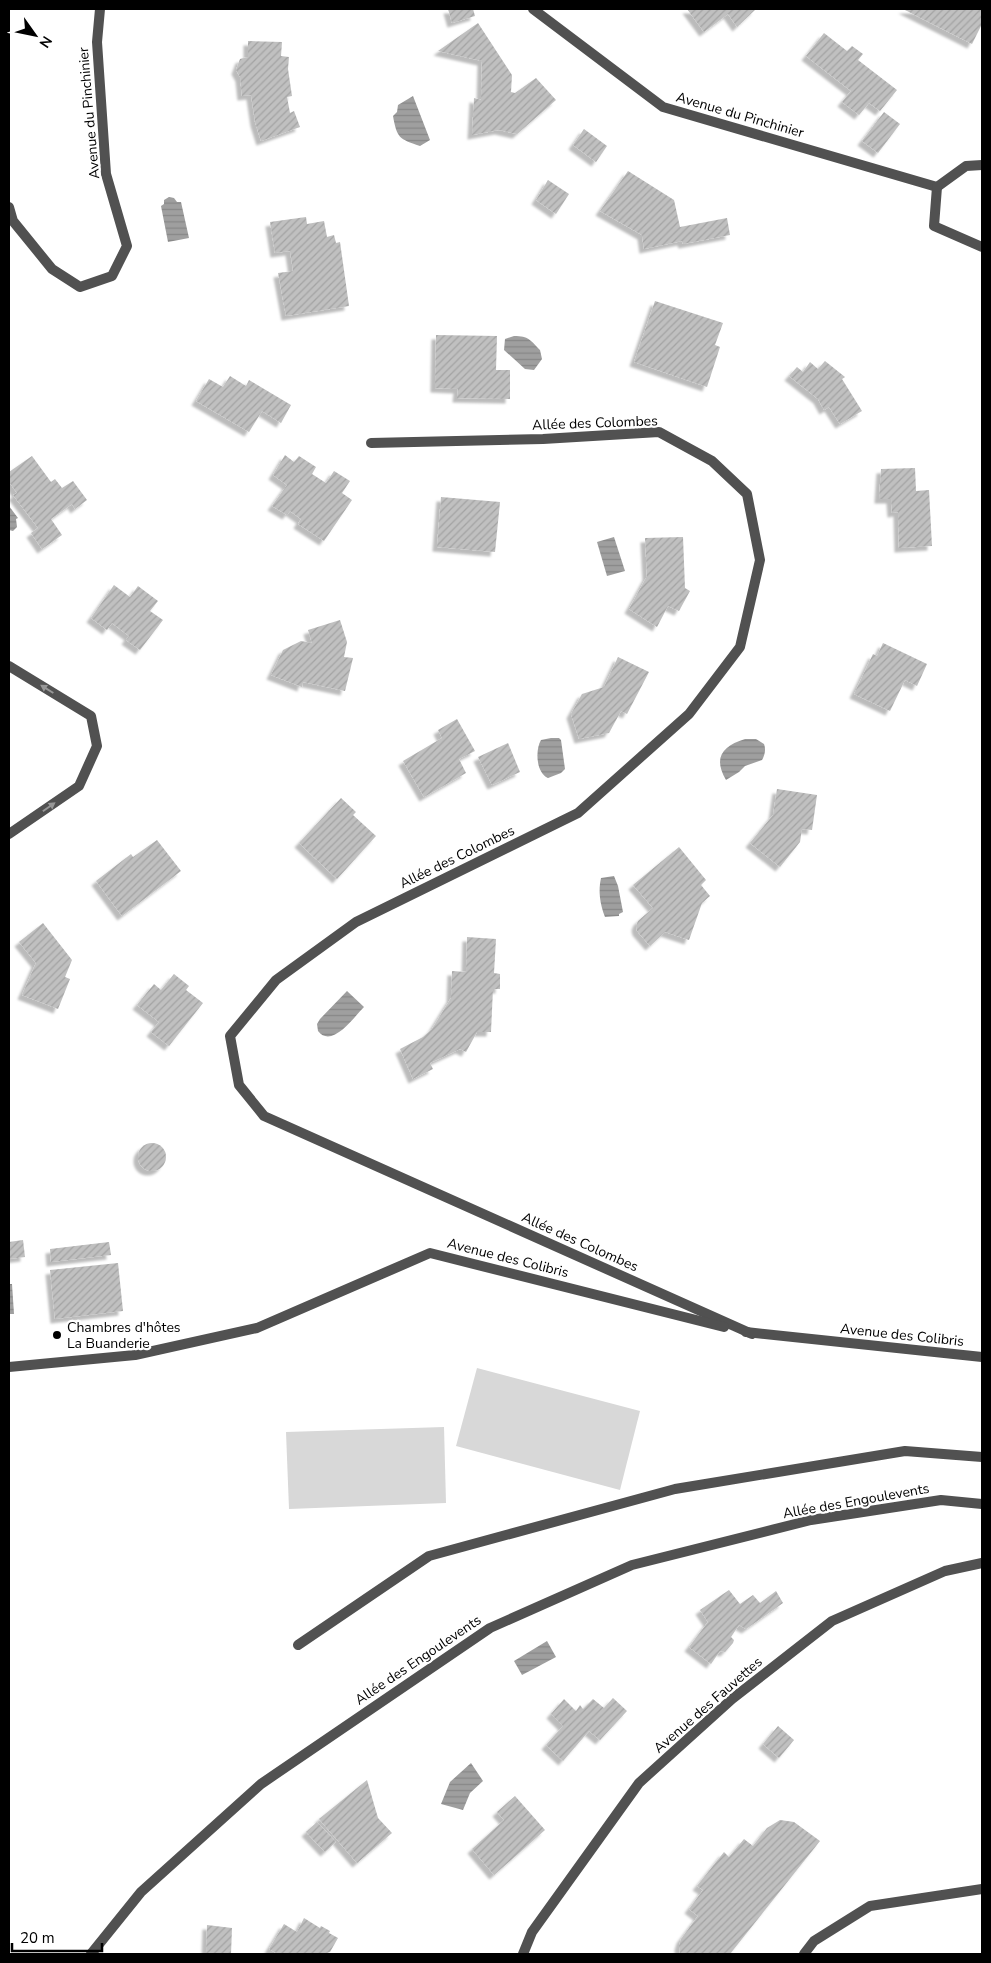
<svg xmlns="http://www.w3.org/2000/svg" width="991" height="1963" viewBox="0 0 991 1963" font-family="'Nunito Sans',sans-serif">
<defs>
<pattern id="water-rules" width="6" height="5" patternUnits="userSpaceOnUse" patternTransform="scale(1.25)"><rect width="6" height="5" fill="#9f9f9f"/><path d="M0 2.5h6" fill="none" stroke="#878787"/></pattern>
<pattern id="building-hatch" width="6" height="6" patternUnits="userSpaceOnUse" patternTransform="scale(1.25)"><rect width="6" height="6" fill="#c0c0c0"/><path d="M-1 1l2-2M0 6l6-6M5 7l2-2" fill="none" stroke="#a3a3a3"/></pattern>
<filter id="shadow"><feDropShadow dx="-4.5" dy="4.5" stdDeviation="1" flood-color="#0004"/></filter>
</defs>
<rect width="100%" height="100%" fill="#fff"/>
<g fill="#d8d8d8">
<path d="M477,1368l163,43 -20,79 -164,-44z"/>
<path d="M444,1427l2,76 -157,6 -3,-77z"/>
</g>
<g fill="url(#water-rules)">
<path d="M413,96l17,44 -10,6c-21,-7 -23,-8 -27,-30l4,-4 1,-7z"/>
<path d="M169,197l5,1 3,4h4l8,36 -21,4 -7,-36 3,-2v-4z"/>
<path d="M514,336c15,0 16,4 26,14l2,9 -8,11 -9,-1 -21,-19 1,-11z"/>
<path d="M9,506l9,12 -2,1 1,8 -4,4 -4,-1z"/>
<path d="M614,537l11,34 -18,5 -10,-34z"/>
<path d="M551,738h8l2,2 4,29 -4,4 -13,5c-12,-5 -13,-28 -7,-38z"/>
<path d="M745,739h11l8,5c2,5 1,11 -2,16l-17,6 -6,6 -13,8c-13,-22 -4,-34 19,-41z"/>
<path d="M614,876l4,10 5,26 -4,2v2l-14,1c-5,-13 -7,-26 -4,-39z"/>
<path d="M347,991l17,16c-10,10 -32,42 -46,24l-1,-7 3,-5z"/>
<path d="M9,1284h3l2,30h-5z"/>
<path d="M547,1641l9,16 -34,18 -8,-14z"/>
<path d="M471,1763l12,18 -13,12 -7,17 -22,-6 9,-22z"/>
</g>
<g fill="url(#building-hatch)" filter="url(#shadow)">
<path d="M448,9h25l2,7 -23,7z"/>
<path d="M687,9h69l-19,18 -9,-13 -24,18z"/>
<path d="M903,9h79v15l-10,20z"/>
<path d="M478,23l34,52 -1,17 4,1 21,-15 20,22 -39,34 -18,-4 -27,5 2,-37 7,2 1,-39 -44,-10z"/>
<path d="M824,33l23,18 5,-5 11,8 -5,6 39,30 -17,21 -11,-8 -10,12 -17,-13 9,-11 -45,-35z"/>
<path d="M248,41l34,1 -1,14 8,1 -1,12 4,27 -5,1 3,16 4,-2 6,16 -39,14 -6,-19 -4,-27 -9,1 -2,-19 -4,-7 4,-11 8,-2z"/>
<path d="M884,112l16,12 -22,29 -16,-12z"/>
<path d="M584,129l23,17 -11,16 -23,-17z"/>
<path d="M628,171l46,29 6,27 47,-9 3,17 -47,9 -1,-3 -38,8 -2,-14 -42,-24z"/>
<path d="M548,180l21,14 -13,20 -20,-14z"/>
<path d="M306,217l1,7 17,-3 3,16 7,-2 2,8 4,-1 9,64 -63,10 -8,-43 15,-2 -3,-20 -15,2 -5,-31z"/>
<path d="M655,301l68,22 -8,22 5,2 -13,40 -73,-25z"/>
<path d="M436,335l61,1 -1,34h14v29l-53,-1 1,-9 -23,-1z"/>
<path d="M825,361l20,16 -3,2 20,32 -22,13 -11,-17 -5,3 -6,-11 -29,-23 8,-9 6,5 7,-10 8,7z"/>
<path d="M230,376l16,10 3,-6 42,25 -10,18 -19,-12 -13,21 -53,-31 13,-22 14,8z"/>
<path d="M285,455l9,7 5,-6 17,11 -4,7 14,9 8,-12 16,10 -8,12 10,7 -28,41 -26,-17 3,-5 -11,-8 -3,4 -15,-9 15,-21 -14,-10z"/>
<path d="M32,456l19,26 4,-3 7,9 11,-7 14,19 -12,9 -3,-5 -21,15 11,16 -20,14 -11,-16 7,-5 -25,-33 4,-2 -8,-11v-10z"/>
<path d="M915,468l1,23 13,-1 3,56 -33,2 -1,-36 -6,1 -1,-14h-12l2,-30z"/>
<path d="M441,497l59,5 -5,50 -58,-5z"/>
<path d="M683,537l2,51 5,3 -11,20 -11,-5 -11,21 -28,-18 18,-33 -2,-38z"/>
<path d="M114,585l16,12 8,-11 20,15 -8,10 13,9 -23,30 -14,-10 3,-4 -17,-13 -5,7 -16,-12z"/>
<path d="M340,620l7,22 -3,15 9,1 -8,33 -42,-9 -1,5 -31,-12 12,-25 18,-9 11,2 -4,-13z"/>
<path d="M883,643l44,21 -10,22 -12,-6 -15,31 -36,-17 19,-40 4,2z"/>
<path d="M618,657l31,15 -22,42 -6,-3 -12,22 -30,6 -8,-25 11,-20 22,-7z"/>
<path d="M457,719l18,32 -16,8 7,14 -42,24 -21,-36 39,-23 -4,-8z"/>
<path d="M508,743l12,29 -28,13 -14,-28z"/>
<path d="M777,789l40,6 -5,35 -10,-1 -2,13 -20,25 -30,-24 23,-28z"/>
<path d="M341,798l15,14 -3,3 23,21 -39,43 -38,-36z"/>
<path d="M157,840l24,31 -59,45 -26,-35 35,-27 2,3z"/>
<path d="M679,847l27,33 -5,5 9,11 -8,7 -13,37 -24,-8 -15,14 -13,-15 -1,-5 2,-5 15,-13 -20,-23z"/>
<path d="M43,923l29,37 -7,17 5,2 -12,30 -36,-14 14,-32 -17,-21z"/>
<path d="M467,937l29,2 -2,34 6,1v15h-7l-2,43h-14l-11,20 -6,-3 -30,14 3,6 -20,10 -13,-30 23,-12 9,-8 19,-31 1,-27 14,1z"/>
<path d="M174,974l15,12 -3,4 17,13 -34,43 -18,-14 8,-10 -22,-17 17,-21 7,6z"/>
<circle cx="152" cy="1157" r="14"/>
<path d="M23,1240l2,17 -16,2v-17z"/>
<path d="M109,1242l2,13 -60,7 -1,-13z"/>
<path d="M118,1263l5,48 -68,8 -5,-49z"/>
<path d="M729,1590l11,14 13,-9 7,8 16,-12 7,12 -37,26 -7,-4 -8,12 3,3 -1,3 -8,9 -5,-1 -9,13 -22,-17 19,-25 -8,-12z"/>
<path d="M613,1698l14,13 -27,29 -11,-9 -26,30 -17,-16 17,-19 -12,-12 13,-15 12,12 4,-6 3,4 10,-10 11,9z"/>
<path d="M778,1726l16,14 -15,18 -16,-14z"/>
<path d="M367,1780l11,38 14,15 -35,30 -38,-44z"/>
<path d="M515,1796l30,34 -51,45 -22,-26 32,-29 -7,-8z"/>
<path d="M780,1820l14,2 26,19 -90,113h-50l-1,-8 2,-7 17,-23 -9,-7 14,-19 -6,-4 27,-34 5,5 15,-18 9,7 14,-18z"/>
<path d="M317,1822l19,20 -11,10 -19,-20z"/>
<path d="M304,1918l16,10 1,-2 9,5 -1,2 9,5 -8,14 -7,2h-45l-9,-5 15,-25 13,8z"/>
<path d="M207,1925l25,3 -1,26h-25z"/>
</g>
<g fill="none" stroke-linecap="round" stroke-linejoin="round">
<path stroke="#515151" stroke-width="10" d="M298,1645l131,-89 246,-67 230,-38 77,6"/>
<g stroke="#515151" stroke-width="10">
<path d="M533,9l130,98 274,80"/>
<path d="M937,187l-3,39 48,21"/>
<path d="M937,187l29,-21 16,-1"/>
<path d="M9,207l4,14 39,48 28,18 32,-11 15,-30 -21,-72 -9,-132 3,-33"/>
<path d="M371,443l172,-4 116,-7 53,29 35,33 13,66 -20,87 -51,67 -111,99 -222,109 -80,58 -46,56 9,49 25,31 488,218"/>
<path d="M9,666l82,50 6,30 -18,40 -70,48"/>
<path d="M746,1332l236,25"/>
<path d="M9,1367l126,-12 122,-27 173,-75 294,74"/>
<path d="M91,1954l50,-62 120,-108 229,-156 142,-63 179,-45 130,-20 41,4"/>
<path d="M523,1954l9,-22 107,-149 93,-84 100,-78 113,-50 37,-8"/>
<path d="M804,1954l10,-13 56,-35 112,-17"/>
</g>
</g>
<defs><path id="oneway-solid" d="M-6-.8H1V-3.2L6.5 0L1 3.2V.8H-6Z" transform="scale(1.25)"/></defs>
<g fill="#979797">
<use href="#oneway-solid" transform="translate(47 689) rotate(-148)"/>
<use href="#oneway-solid" transform="translate(49 807) rotate(-35)"/>
</g>
<circle fill="#000" stroke="#fff" stroke-width="2" cx="57" cy="1335" r="5"/>
<g text-anchor="middle" dominant-baseline="central" stroke-width="4.5" stroke-linejoin="round" paint-order="stroke">
<g font-size="14" fill="#000" stroke="#fff">
<text transform="translate(89 113) rotate(-95)">Avenue du Pinchinier</text>
<text transform="translate(740 115) rotate(16)">Avenue du Pinchinier</text>
<text transform="translate(595 423) rotate(-2)">Allée des Colombes</text>
<text transform="translate(457 857) rotate(-26)">Allée des Colombes</text>
<text transform="translate(580 1242) rotate(24)">Allée des Colombes</text>
<text transform="translate(508 1258) rotate(14)">Avenue des Colibris</text>
<text transform="translate(902 1335) rotate(6)">Avenue des Colibris</text>
<text transform="translate(856 1501) rotate(-10)">Allée des Engoulevents</text>
<text transform="translate(418 1660) rotate(-34)">Allée des Engoulevents</text>
<text transform="translate(708 1705) rotate(-41)">Avenue des Fauvettes</text>
</g>
<g font-size="14" fill="#000" stroke="#fff" text-anchor="start">
<text x="67" y="1327">Chambres d'hôtes<tspan x="67" dy="16">La Buanderie</tspan></text>
</g>
</g>
<rect width="991" height="1963" fill="none" stroke="#000000" stroke-width="20"/>
<g transform="translate(35 35) rotate(123)" stroke="#ffffff" stroke-width="4" paint-order="stroke">
<path d="M0-4L9 19L0 12L-9 19Z" fill="#000000"/>
<text y="-8" font-size="14" font-weight="bold" text-anchor="middle" fill="#000000">N</text>
</g>
<path d="M12 1943v8h90v-8" fill="none" stroke="#000000" stroke-width="2.5"/>
<text x="20" y="1943" font-size="15" fill="#000000" stroke="#ffffff" stroke-width="4" paint-order="stroke">20 m</text>
</svg>
